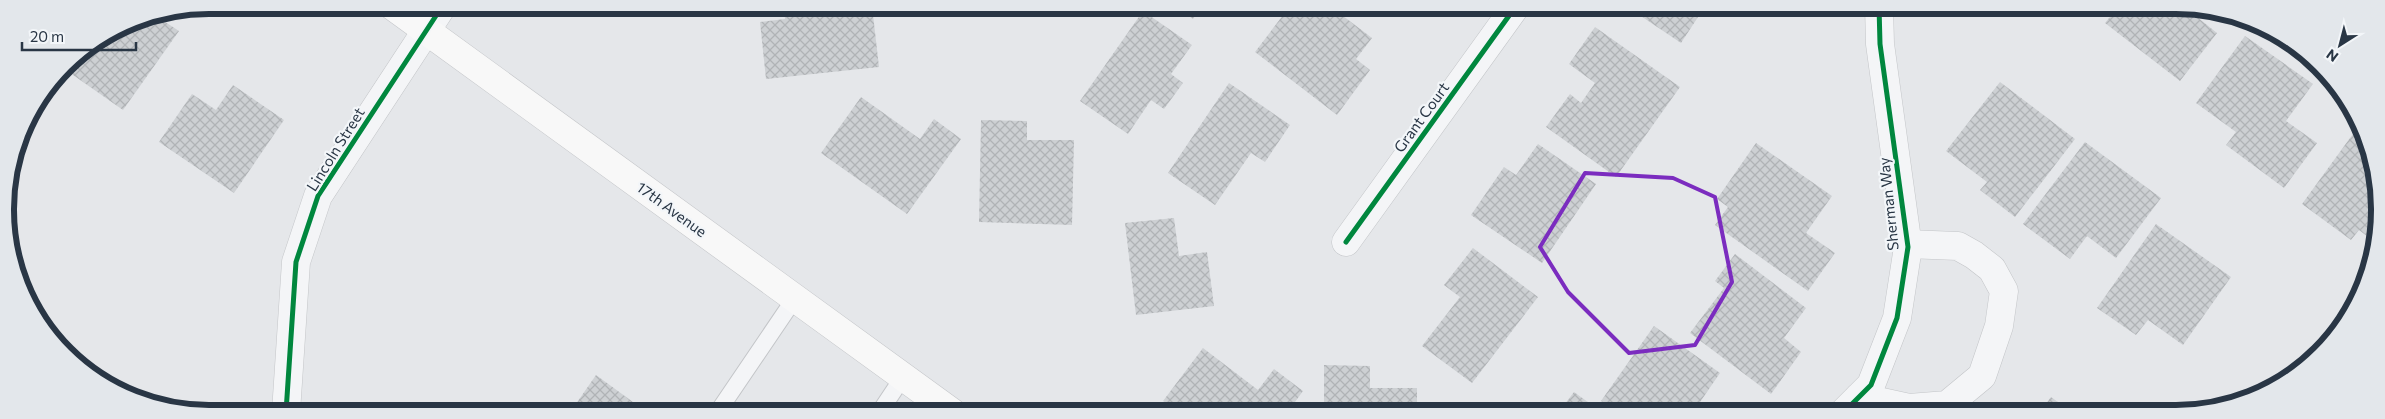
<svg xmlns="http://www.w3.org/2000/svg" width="2385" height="419" viewBox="0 0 2385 419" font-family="Commissioner,sans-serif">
<defs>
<pattern id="building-cross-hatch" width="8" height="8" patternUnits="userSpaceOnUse" patternTransform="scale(1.25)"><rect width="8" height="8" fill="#cdd0d3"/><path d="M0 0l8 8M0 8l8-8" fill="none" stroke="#b0b3b6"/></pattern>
</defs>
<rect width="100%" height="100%" fill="#e5e7ea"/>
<g fill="url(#building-cross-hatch)">
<path d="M784,5l88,1 7,61 -113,12 -6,-57 25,-3z"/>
<path d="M1175,6h27l-9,13z"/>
<path d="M1290,6h40l42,32 -16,21 14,11 -33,45 -82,-63z"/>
<path d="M1626,6h70l-3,3 7,5 -19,29z"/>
<path d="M2118,7h84l3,1 -8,9 20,16 -37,48 -75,-58z"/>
<path d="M1143,11l49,34 -21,29 12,9 -19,26 -13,-9 -23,34 -48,-33z"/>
<path d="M156,16l23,15 -56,79 -60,-42 69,-48z"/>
<path d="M1595,27l85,60 -64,90 -70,-50 24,-33 11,9 14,-20 -26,-19z"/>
<path d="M2245,36l68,48 -27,37 31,22 -33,45 -58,-43 10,-13 -40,-29z"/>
<path d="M2000,82l75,57 -60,78 -35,-27 7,-8 -41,-31z"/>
<path d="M1229,83l61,42 -25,37 -14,-9 -36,52 -47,-32z"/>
<path d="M233,85l51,35 -50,73 -75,-51 33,-48 24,16z"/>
<path d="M861,97l59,42 14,-20 27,20 -54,75 -86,-61z"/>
<path d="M981,120l46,1v19h47l-2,85 -93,-3z"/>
<path d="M2358,127l15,29 5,80 -2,7 -17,-13 -8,10 -49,-36z"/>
<path d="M2085,142l76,56 -45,60 -29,-22 -17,23 -47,-35z"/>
<path d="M1756,143l76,53 -26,37 29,20 -27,38 -93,-66 13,-18 -11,-8z"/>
<path d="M1538,144l58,40 -54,79 -71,-48 33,-48 12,8z"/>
<path d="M1174,218l5,38 28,-4 7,54 -78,9 -11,-92z"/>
<path d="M2156,224l75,53 -48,68 -35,-25 -12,15 -39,-27z"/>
<path d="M1473,248l65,49 -66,86 -50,-37 38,-49 -16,-12z"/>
<path d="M1735,254l71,54 -22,30 17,14 -30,42 -81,-61 34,-45 -9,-7z"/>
<path d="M1654,326l66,47 -22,32 11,8h-90l-18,-12z"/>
<path d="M1203,348l55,42 16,-21 29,22 -16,22h-109l-15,-12z"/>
<path d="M1324,365l46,1v22h47v25h-93z"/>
<path d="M596,375l52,38h-75l-2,-2z"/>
<path d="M1574,392l29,21h-45z"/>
<path d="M2051,397l22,16h-34z"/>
</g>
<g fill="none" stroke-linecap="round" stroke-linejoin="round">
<g stroke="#c3c5c8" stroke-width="18">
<g id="lane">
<path d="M717,413l78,-115"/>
<path d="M879,413l24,-36"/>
</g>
</g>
<g stroke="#c3c5c8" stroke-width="29">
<g id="street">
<path d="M1346,242l170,-236"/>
<path d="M1859,397l50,11 38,-3 35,-29 17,-50 5,-35 -12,-22 -18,-14 -16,-9 -51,-2"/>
<path d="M286,412l10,-150 22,-66 125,-191"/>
<path d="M1843,413l28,-28 26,-67 11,-71 -28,-203 -1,-38"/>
</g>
</g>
<g stroke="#c3c5c8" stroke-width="29">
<path id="secondary" d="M391,5l562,408"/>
</g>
<use href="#lane" stroke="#f4f5f7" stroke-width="16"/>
<use href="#street" stroke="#f4f5f7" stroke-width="28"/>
<use href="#secondary" stroke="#f8f8f8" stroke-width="28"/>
<g stroke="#f3f6f9" stroke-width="8">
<g id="cycleway">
<path d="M1346,242l170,-236"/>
<path d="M286,412l10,-150 22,-66 125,-191"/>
<path d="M1843,413l28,-28 26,-67 11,-71 -28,-203 -1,-38"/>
</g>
</g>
<use href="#cycleway" stroke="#00873e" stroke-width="5"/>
</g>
<path fill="none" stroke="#7b2cbf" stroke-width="4" stroke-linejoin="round" d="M1585,173l88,5 42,19 17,85 -37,63 -66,8 -61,-61 -28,-45z"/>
<g text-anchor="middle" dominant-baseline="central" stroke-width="4.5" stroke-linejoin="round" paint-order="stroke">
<g font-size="15" fill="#293645" stroke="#f3f6f9">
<text transform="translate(1421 117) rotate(-54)">Grant Court</text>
<text transform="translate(335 149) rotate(-58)">Lincoln Street</text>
<text transform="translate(1888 204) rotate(-96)">Sherman Way</text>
<text transform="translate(672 209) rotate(36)">17th Avenue</text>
</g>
</g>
<path d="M0 0H2385V419H0ZM209 14H2176A195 195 0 0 1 2371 209V210A195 195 0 0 1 2176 405H209A195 195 0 0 1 14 210V209A195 195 0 0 1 209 14Z" fill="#e3e7eb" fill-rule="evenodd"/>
<path fill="none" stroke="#293645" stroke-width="6" d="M209 14H2176A195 195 0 0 1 2371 209V210A195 195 0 0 1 2176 405H209A195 195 0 0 1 14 210V209A195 195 0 0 1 209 14Z"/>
<g transform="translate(2340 45) rotate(216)" stroke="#f3f6f9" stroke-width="4" paint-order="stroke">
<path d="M0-4L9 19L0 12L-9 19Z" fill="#293645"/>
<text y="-8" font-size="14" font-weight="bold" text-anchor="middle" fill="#293645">N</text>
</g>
<path d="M22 42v8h114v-8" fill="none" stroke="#293645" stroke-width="2.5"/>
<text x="30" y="42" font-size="15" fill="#293645" stroke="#f3f6f9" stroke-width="4" paint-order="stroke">20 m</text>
</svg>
